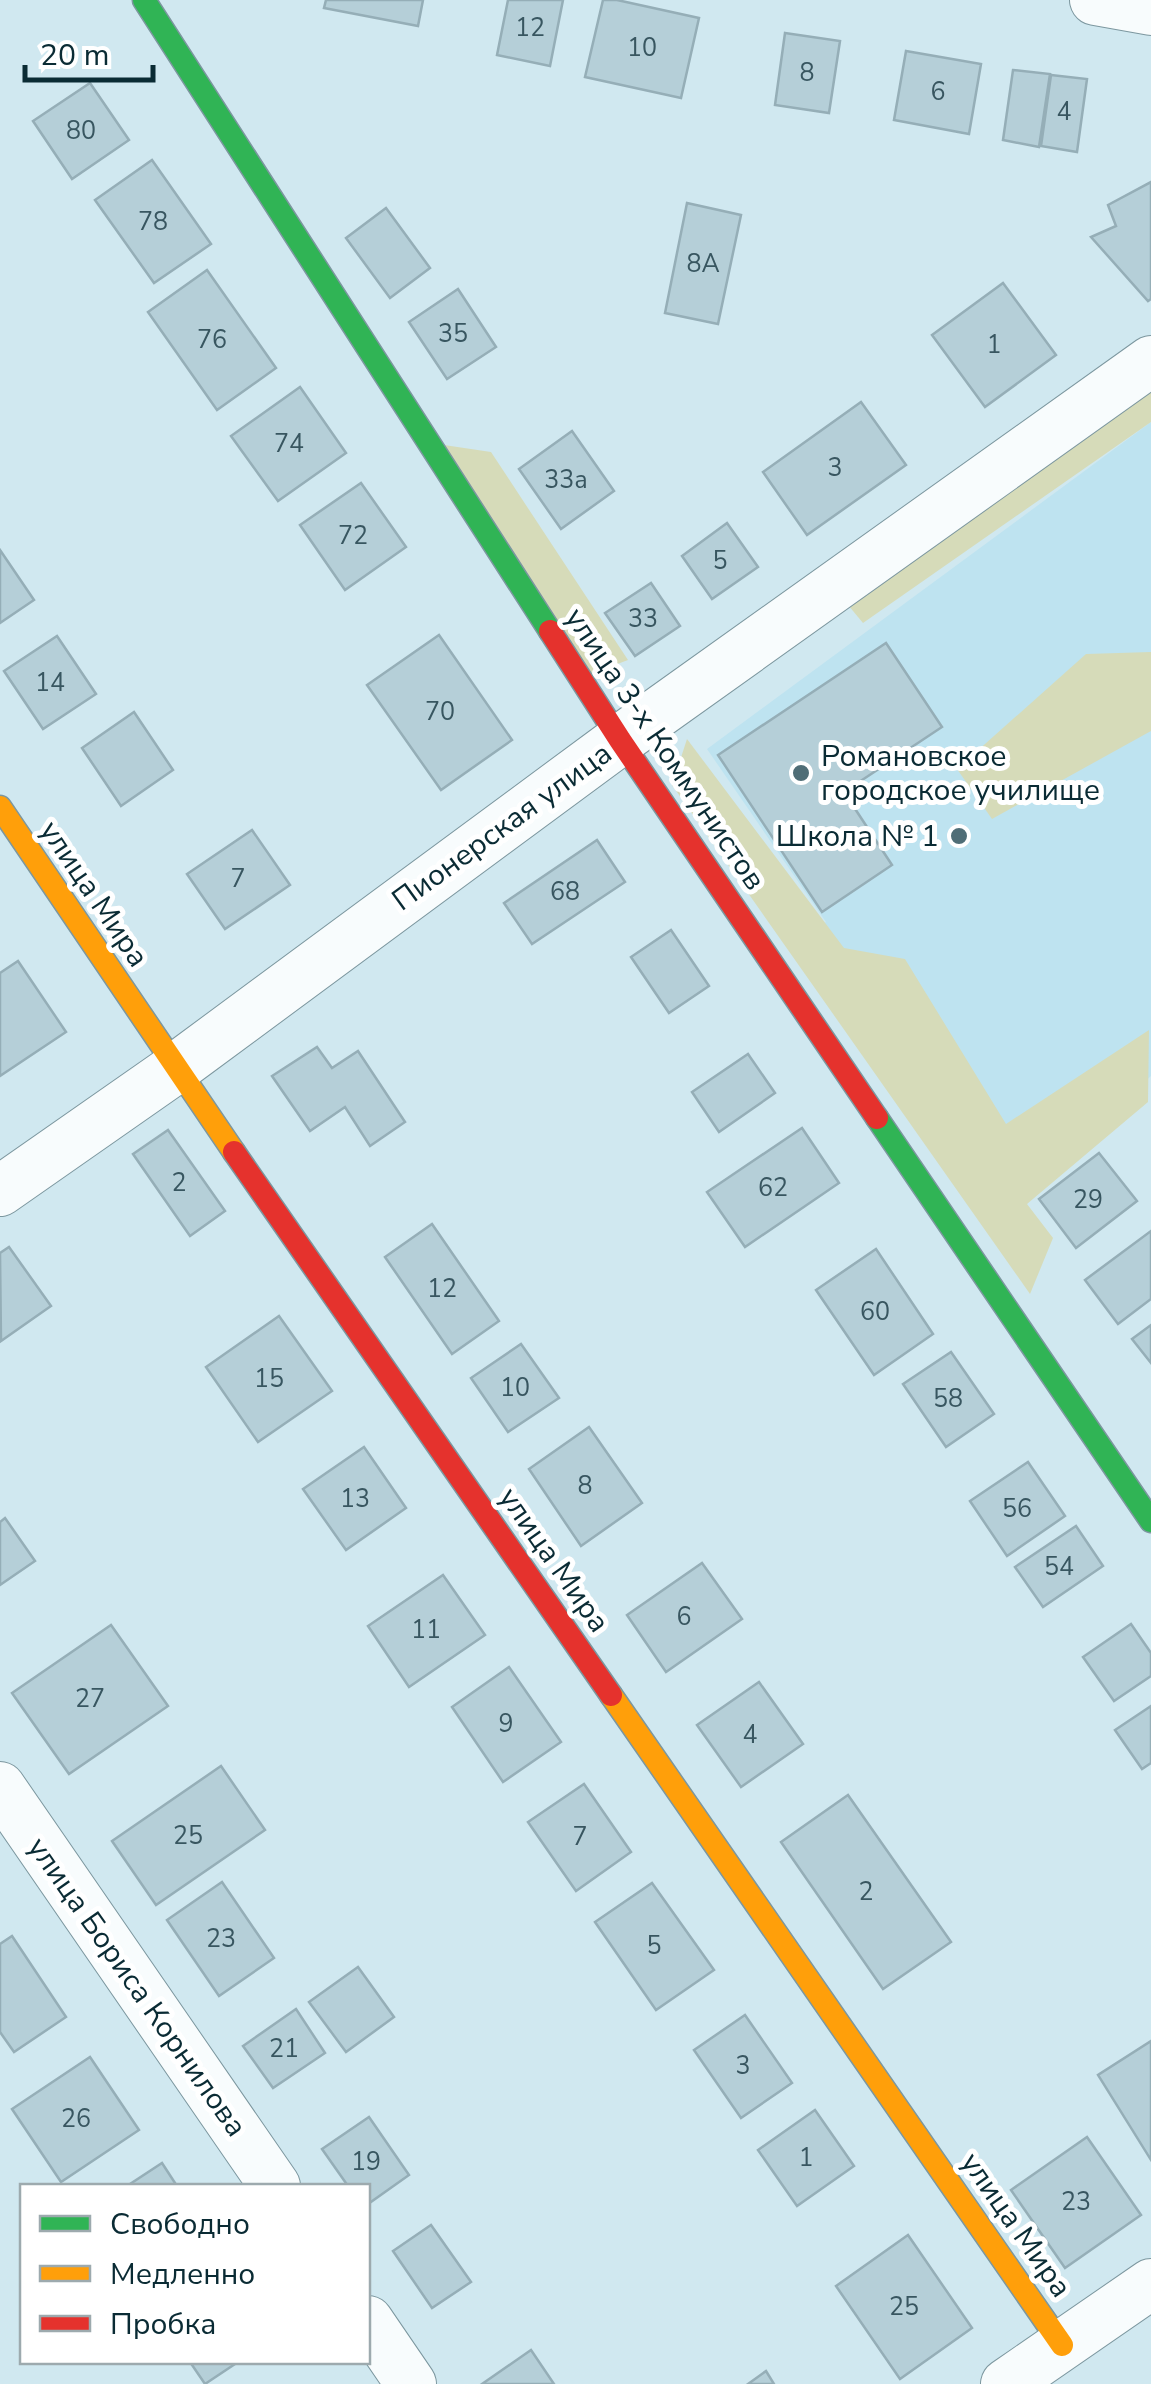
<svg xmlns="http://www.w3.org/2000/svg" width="1151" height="2384" viewBox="0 0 1151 2384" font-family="'Nunito Sans',sans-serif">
<rect width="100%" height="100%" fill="#d0e8f0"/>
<path fill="#bee3f0" d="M1151,422v654l-140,124 -197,-269 12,-9 -119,-173z"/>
<g fill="#d6dbb9">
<path d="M1151,384v38l-288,201 -44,-53z"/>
<path d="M444,445l47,7 137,208 -37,14z"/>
<path d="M1151,652v79l-159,88 -35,-50 129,-115z"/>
<path d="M687,739l157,209 61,11 101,165 143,-94 -1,72 -121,102 26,34 -23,56 -358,-509z"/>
</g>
<g fill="#b5cfd8" stroke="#95aeb7" stroke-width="2.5">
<path d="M326,0h97l-5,26 -94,-18z"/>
<path d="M508,0h55l-13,66 -53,-11z"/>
<path d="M603,0h14l82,18 -18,80 -96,-21z"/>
<path d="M785,33l55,8 -11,72 -54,-8z"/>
<path d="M906,51l75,13 -12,70 -75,-14z"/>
<path d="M1013,70l37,4 -11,73 -36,-7z"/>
<path d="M1051,75l36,4 -10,73 -36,-6z"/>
<path d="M90,83l39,57 -57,39 -39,-58z"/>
<path d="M152,160l59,84 -57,39 -59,-83z"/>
<path d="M1151,182v117l-3,2 -57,-64 25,-11 -8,-21z"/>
<path d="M687,203l54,12 -23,109 -53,-11z"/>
<path d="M386,208l44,60 -40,30 -44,-60z"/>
<path d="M207,270l69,98 -59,42 -69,-98z"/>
<path d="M1003,283l53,72 -71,52 -53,-72z"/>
<path d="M458,289l38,58 -49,32 -38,-57z"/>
<path d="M300,387l46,66 -68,48 -47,-65z"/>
<path d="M861,402l45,63 -99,70 -44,-63z"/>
<path d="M572,431l42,60 -53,38 -42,-60z"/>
<path d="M361,483l45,64 -61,43 -45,-65z"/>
<path d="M727,523l31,44 -46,32 -30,-43z"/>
<path d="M0,550l34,50 -34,23z"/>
<path d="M651,583l29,43 -45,30 -30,-43z"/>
<path d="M439,635l73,105 -71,50 -74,-105z"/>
<path d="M57,636l39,58 -53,35 -39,-58z"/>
<path d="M886,643l56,84 -98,65 48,73 -70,47 -104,-157z"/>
<path d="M134,712l39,58 -52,36 -39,-58z"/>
<path d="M252,830l38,55 -65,44 -38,-55z"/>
<path d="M597,840l28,42 -93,62 -28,-41z"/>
<path d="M671,930l38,56 -40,27 -38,-56z"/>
<path d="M18,961l48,71 -66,44v-103z"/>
<path d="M317,1047l15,21 26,-17 47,71 -35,24 -25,-39 -35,24 -38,-55z"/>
<path d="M748,1054l27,39 -56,39 -27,-40z"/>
<path d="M802,1128l37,55 -94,64 -38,-55z"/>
<path d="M168,1130l57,81 -35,25 -57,-82z"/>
<path d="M1099,1153l38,48 -61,47 -37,-49z"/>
<path d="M432,1224l67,97 -47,33 -67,-97z"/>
<path d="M1151,1231v68l-33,25 -33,-44z"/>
<path d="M9,1247l42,59 -50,35 -1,-88z"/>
<path d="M876,1249l57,85 -59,41 -58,-85z"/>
<path d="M279,1316l53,75 -74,51 -52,-75z"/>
<path d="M1151,1325v38l-19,-24z"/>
<path d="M521,1344l38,54 -51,34 -37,-54z"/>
<path d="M951,1352l43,62 -48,33 -43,-63z"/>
<path d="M589,1427l53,76 -61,43 -52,-77z"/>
<path d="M364,1447l42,61 -60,42 -43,-61z"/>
<path d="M1028,1462l37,54 -58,40 -37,-55z"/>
<path d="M5,1518l30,43 -35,24v-63z"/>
<path d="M1076,1526l27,40 -60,41 -28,-40z"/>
<path d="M702,1563l40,56 -76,53 -39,-57z"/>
<path d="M443,1575l42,60 -76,52 -41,-61z"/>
<path d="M1131,1624l20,29v23l-37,25 -31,-44z"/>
<path d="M111,1625l57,81 -99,68 -57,-81z"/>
<path d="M509,1667l52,75 -58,40 -51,-75z"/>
<path d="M759,1682l44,62 -62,43 -44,-62z"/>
<path d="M1151,1706v57l-9,6 -27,-39z"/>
<path d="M221,1766l44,64 -109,75 -44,-64z"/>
<path d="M584,1784l47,68 -55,39 -48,-69z"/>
<path d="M848,1795l103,147 -68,47 -102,-147z"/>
<path d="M222,1882l52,76 -55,38 -52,-76z"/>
<path d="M652,1883l62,87 -58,40 -61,-88z"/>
<path d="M12,1936l54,81 -52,35 -14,-20v-88z"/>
<path d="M358,1967l36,50 -48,35 -37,-50z"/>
<path d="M296,2009l29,44 -52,35 -30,-42z"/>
<path d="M745,2015l47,68 -51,35 -47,-68z"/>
<path d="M1151,2041v119l-53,-85z"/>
<path d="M90,2057l49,73 -78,52 -49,-73z"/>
<path d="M815,2110l39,56 -57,40 -39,-56z"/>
<path d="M369,2117l40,58 -41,29v-18h-20l-26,-37z"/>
<path d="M1087,2137l54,78 -76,53 -54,-78z"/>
<path d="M162,2163l15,23h-50z"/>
<path d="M431,2225l40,57 -39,26 -39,-57z"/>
<path d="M908,2235l64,93 -72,51 -64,-93z"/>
<path d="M531,2350l23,34h-72z"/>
<path d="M190,2362h48l-33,22z"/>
<path d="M766,2371l8,13h-26z"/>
</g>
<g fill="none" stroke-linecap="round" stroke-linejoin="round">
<g stroke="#7c979f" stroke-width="52">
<g id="street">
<path d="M1095,0l56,10"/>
<path d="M0,1191l176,-123 444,-328 531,-379"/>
<path d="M0,1787l275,399"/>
<path d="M368,2321l43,63"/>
<path d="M1006,2384l145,-100"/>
</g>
</g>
<g stroke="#7c979f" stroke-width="25">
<g id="fast">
<path d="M144,0l406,631"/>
<path d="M877,1118l274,403"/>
</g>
</g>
<g stroke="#7c979f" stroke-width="25">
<g id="slow">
<path d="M0,807l234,345"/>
<path d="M611,1695l451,650"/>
</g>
</g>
<g stroke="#7c979f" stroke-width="25">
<g id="jam">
<path d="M550,631l70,109 257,378"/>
<path d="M234,1152l377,543"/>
</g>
</g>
<use href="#street" stroke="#f8fcfd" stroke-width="50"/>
<use href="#fast" stroke="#30b455" stroke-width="22"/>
<use href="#slow" stroke="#ff9f0a" stroke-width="22"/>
<use href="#jam" stroke="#e5322d" stroke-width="22"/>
</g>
<g fill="#4f6d76" stroke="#fff" stroke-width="4">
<circle cx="801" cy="773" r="10"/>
<circle cx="959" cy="836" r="10"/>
</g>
<g text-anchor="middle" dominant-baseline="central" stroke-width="10" stroke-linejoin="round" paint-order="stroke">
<g font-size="25" fill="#385660">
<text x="530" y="28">12</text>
<text x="642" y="48">10</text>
<text x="807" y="73">8</text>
<text x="938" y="92">6</text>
<text x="1064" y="112">4</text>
<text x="81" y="131">80</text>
<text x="153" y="222">78</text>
<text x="703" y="264">8А</text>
<text x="453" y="334">35</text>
<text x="212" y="340">76</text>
<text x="994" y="345">1</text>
<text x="289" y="444">74</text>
<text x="835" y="468">3</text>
<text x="566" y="480">33а</text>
<text x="353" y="536">72</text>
<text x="720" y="561">5</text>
<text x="643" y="619">33</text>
<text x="50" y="683">14</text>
<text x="440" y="712">70</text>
<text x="238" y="879">7</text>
<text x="565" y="892">68</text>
<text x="179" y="1183">2</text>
<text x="773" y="1188">62</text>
<text x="1088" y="1200">29</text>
<text x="442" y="1289">12</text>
<text x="875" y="1312">60</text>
<text x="269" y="1379">15</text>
<text x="515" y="1388">10</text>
<text x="948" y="1399">58</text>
<text x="585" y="1486">8</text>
<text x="355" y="1499">13</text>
<text x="1017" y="1509">56</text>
<text x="1059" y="1567">54</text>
<text x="684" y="1617">6</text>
<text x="426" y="1630">11</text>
<text x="90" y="1699">27</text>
<text x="506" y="1724">9</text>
<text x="750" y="1735">4</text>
<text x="188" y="1836">25</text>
<text x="580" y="1837">7</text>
<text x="866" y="1892">2</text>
<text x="221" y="1939">23</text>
<text x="654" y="1946">5</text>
<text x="284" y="2049">21</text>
<text x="743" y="2066">3</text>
<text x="76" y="2119">26</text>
<text x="806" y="2158">1</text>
<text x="366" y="2162">19</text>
<text x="1076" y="2202">23</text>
<text x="904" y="2307">25</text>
</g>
<g font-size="30" fill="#0a2b34" stroke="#fff">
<text transform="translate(665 749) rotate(56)">улица 3-х Коммунистов</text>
<text transform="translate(502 827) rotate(-36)">Пионерская улица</text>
<text transform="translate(94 894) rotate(56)">улица Мира</text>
<text transform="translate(554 1560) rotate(55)">улица Мира</text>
<text transform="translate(137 1987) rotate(55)">улица Бориса Корнилова</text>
<text transform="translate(1016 2225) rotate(55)">улица Мира</text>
</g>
<g font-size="30" fill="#0a2b34" stroke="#fff" text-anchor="start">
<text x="821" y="756">Романовское<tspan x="821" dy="34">городское училище</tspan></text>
<text x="939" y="836" text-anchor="end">Школа № 1</text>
</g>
</g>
<rect x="20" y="2184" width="350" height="180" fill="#ffffff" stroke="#9daaae" stroke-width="2.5"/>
<rect x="40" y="2216" width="50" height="15" fill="#30b455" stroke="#9daaae" stroke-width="2.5"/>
<text x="110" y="2234" font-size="30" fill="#0a2b34">Свободно</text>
<rect x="40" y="2266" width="50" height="15" fill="#ff9f0a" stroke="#9daaae" stroke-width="2.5"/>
<text x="110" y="2284" font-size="30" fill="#0a2b34">Медленно</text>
<rect x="40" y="2316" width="50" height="15" fill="#e5322d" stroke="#9daaae" stroke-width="2.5"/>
<text x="110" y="2334" font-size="30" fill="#0a2b34">Пробка</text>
<path d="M25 65v15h128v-15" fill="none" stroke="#0a2b34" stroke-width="5"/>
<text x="40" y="65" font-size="30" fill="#0a2b34" stroke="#ffffff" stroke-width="8" paint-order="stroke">20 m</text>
</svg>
